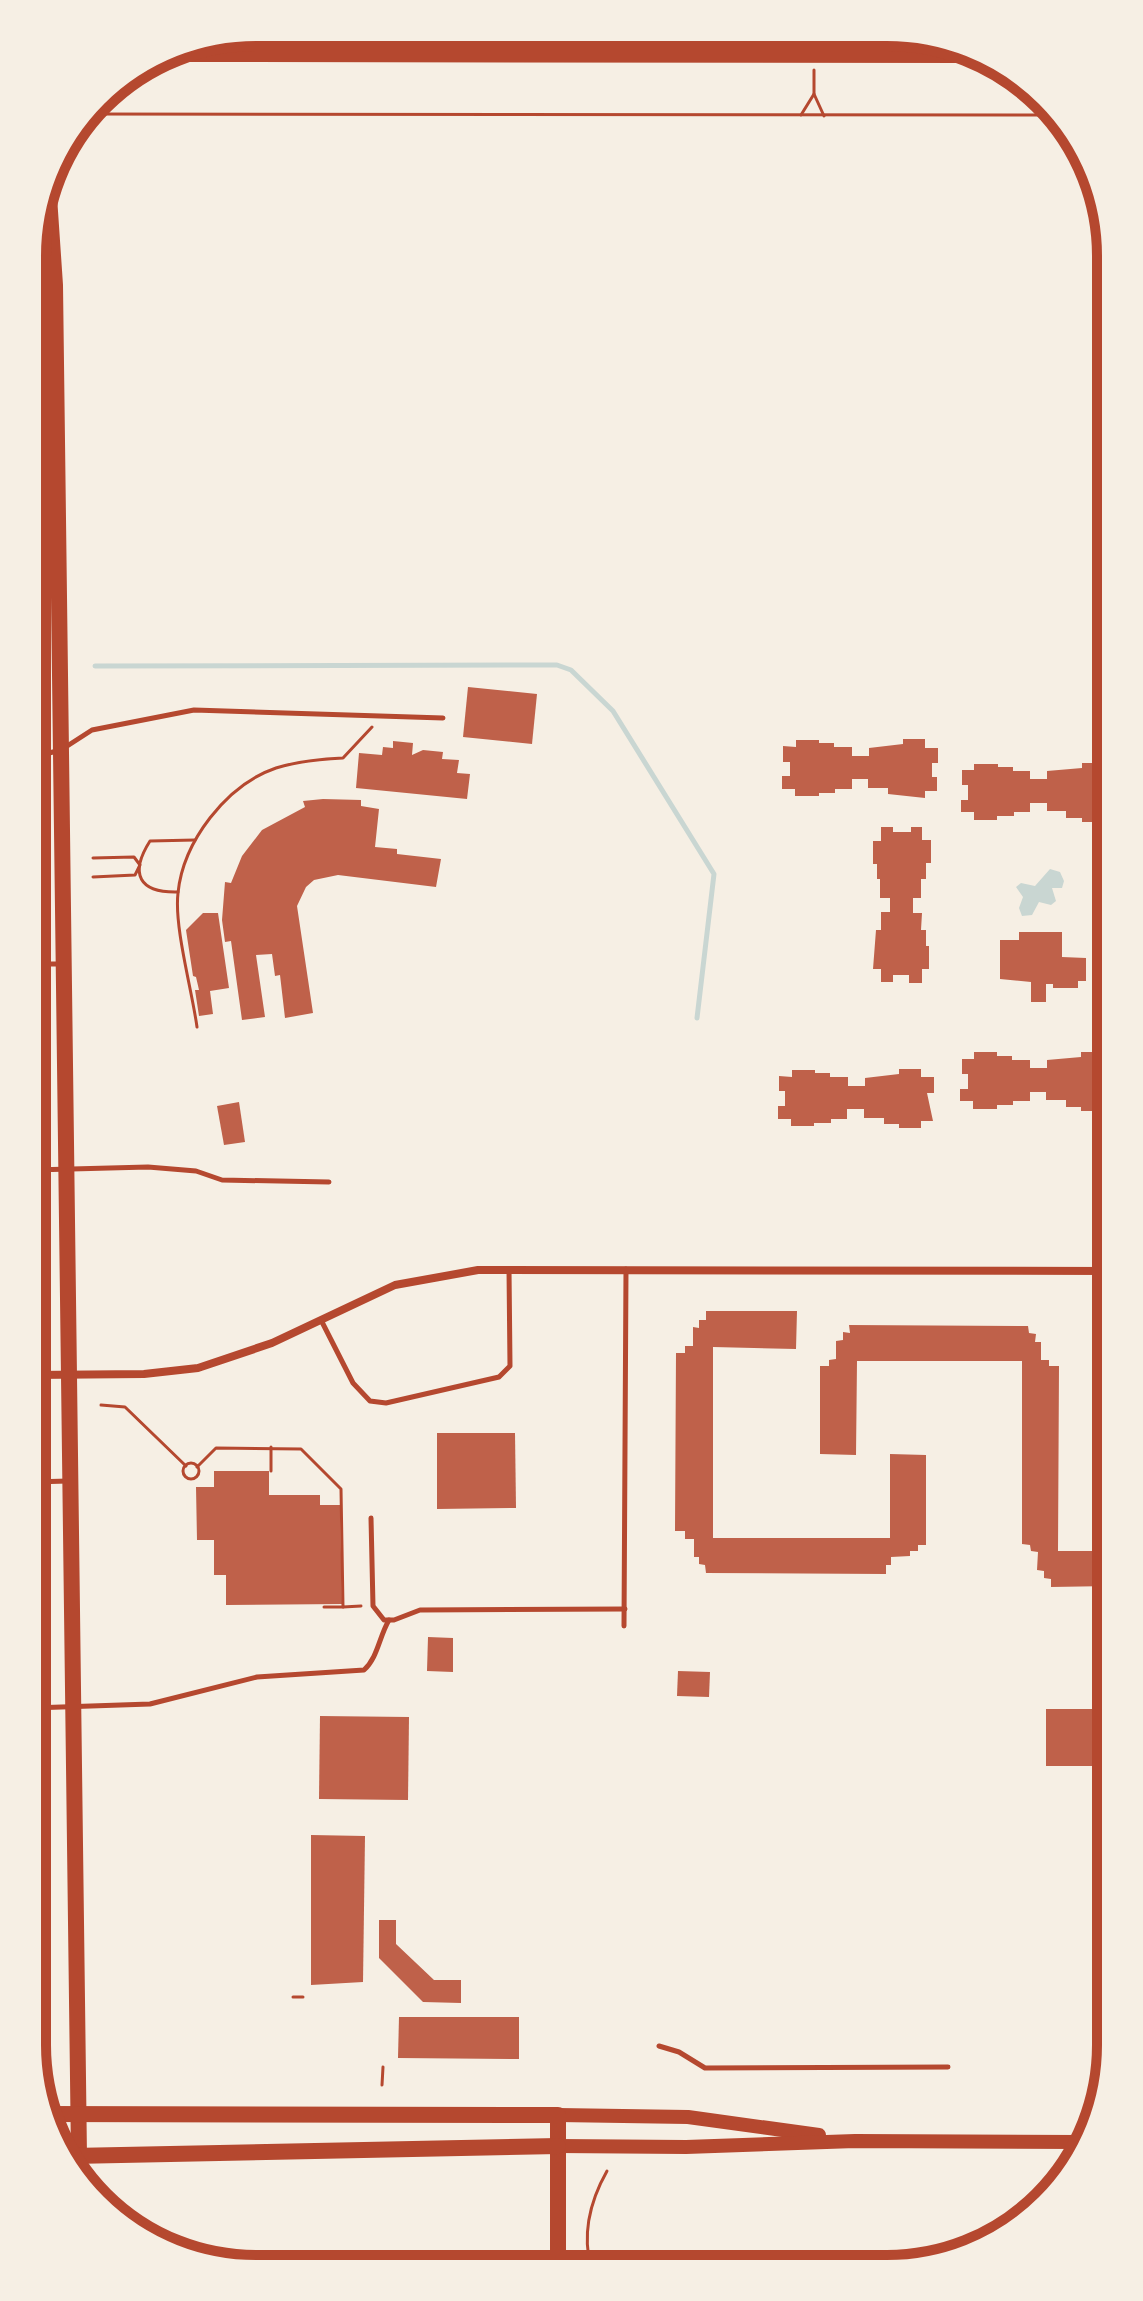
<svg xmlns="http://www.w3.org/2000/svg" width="1143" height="2301" viewBox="0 0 1143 2301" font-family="'Nunito Sans',sans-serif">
<rect width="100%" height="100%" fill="#f6efe4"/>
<path fill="#c9d6d2" d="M1050,869l10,3 4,9 -2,7h-10l4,13 -5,4 -12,-3 -7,13 -10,1 -3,-8 4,-11 -7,-10 5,-4 14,3z"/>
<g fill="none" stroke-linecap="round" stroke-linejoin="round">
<path stroke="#c9d6d2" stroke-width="5" d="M95,666l462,-1 14,5 42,41 101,163 -17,144"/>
</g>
<g fill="#bf614a">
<path d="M468,687l69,7 -5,50 -69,-7z"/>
<path d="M903,739h22v9h13v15h-6v14h5v14h-12v7l-37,-4v-6h-20v-9h-16v10h-17v4h-16v3h-24v-7h-13v-13h8v-14h-7v-16l13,1v-7h23v3h15v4h18v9h17v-8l34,-4z"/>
<path d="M393,741l20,2 -1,12 11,-5 20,2 -1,7 17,1 -2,13 13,1 -3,25 -111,-11 3,-35 23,2 1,-8 10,1z"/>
<path d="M1082,763h21v8h8v43h-7v8h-22v-4h-16v-7h-19v-8h-17v9h-16v4h-17v4h-23v-8h-13v-12h7v-15h-6v-15h12v-6h24v3h15v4h17v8h17v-8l35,-3z"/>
<path d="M323,799l38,1v6l18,3 -4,38 22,2v5l44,5 -5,28 -98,-12 -24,5 -8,7 -9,19 16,107 -28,5 -5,-43 -5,1 -3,-22 -16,1 9,62 -23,3 -11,-79 -6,1 -3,-22 3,-38 6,1 11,-27 20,-26 43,-23 -2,-6z"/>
<path d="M881,827h12v5h18v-5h11v13h9v23h-5v16h-5v19h-8v15h9l-1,17h5v16h3v23h-7v14h-13v-8h-16v7h-12v-13h-8l3,-39h5v-18h9v-14h-10v-19h-3v-15h-4v-23h8z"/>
<path d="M203,913h15l11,75 -19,3 3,23 -14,2 -4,-26h4l-3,-13 -3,-1 -7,-46z"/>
<path d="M1019,932h43v25l24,1v23h-8v7h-25v-4h-7v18h-15v-20l-31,-3v-39h19z"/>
<path d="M974,1052h23v4h15v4h18v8h17v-8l34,-3v-5h22v8h8v43h-8v8h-22v-4h-15v-7h-20v-8h-16v9h-17v4h-16v4h-24v-8h-13v-12h8v-15h-6v-15h12z"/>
<path d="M899,1069h22v8h13v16h-7l6,28h-12v7h-22v-4h-15v-6h-20v-9h-17v10h-16v4h-17v3h-23v-7h-13v-13h7v-15h-6v-15l13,1v-7h23v3h15v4h18v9h17v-8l34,-4z"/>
<path d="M239,1102l6,40 -21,3 -7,-39z"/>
<path d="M706,1311h91l-1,38 -83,-2v191h177v-84l36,1v90h-8v6h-8v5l-19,1v8h-5v9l-180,-1 -1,-8 -6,-1v-7h-5v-18h-9v-8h-10l1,-178h9v-7h8v-19l6,1v-8h7z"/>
<path d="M849,1325l179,1 1,7 7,1 -1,8h6v18h8v6h10l-1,185h53v35l-60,1v-8l-7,-1v-7l-7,-1 1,-18 -7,-1 -1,-6 -8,-1v-183h-165l-1,94 -36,-1v-88h9v-6l7,-1v-18l7,-1v-8l7,1z"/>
<path d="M437,1433h78l1,75 -79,1z"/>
<path d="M214,1471h55v24h51v10h20l2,99 -116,1v-30h-12v-35h-17l-1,-53h18z"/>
<path d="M428,1637l25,1v34l-26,-1z"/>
<path d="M678,1671l32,1 -1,25 -32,-1z"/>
<rect x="1046" y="1709" width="48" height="57"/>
<path d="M320,1716l89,1 -1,83 -89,-1z"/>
<path d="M311,1835l54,1 -2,146 -52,3z"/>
<path d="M379,1920h17v24l38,36h27v23l-38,-1 -44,-44z"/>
<path d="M399,2017h120v42l-121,-1z"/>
</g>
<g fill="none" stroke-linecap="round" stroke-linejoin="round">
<g stroke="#b5482f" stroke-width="3">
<path d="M814,70v24"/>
<path d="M88,114l965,1"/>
<path d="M801,115l13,-21 10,22"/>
<path d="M93,858l41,-1 6,8 -5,10 -42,2"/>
<path d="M178,892c-39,1 -49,-18 -28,-51l45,-1"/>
<path d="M197,1027c-5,-37 -23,-100 -19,-134 5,-51 48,-108 98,-125 22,-7 44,-9 67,-10l29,-31"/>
<path d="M101,1405l24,2 61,59"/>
<path d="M271,1447v24"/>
<circle cx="191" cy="1471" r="8"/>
<path d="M197,1467l19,-19 85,1 40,40 2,118 18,-1"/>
<path d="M324,1607h19"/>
<path d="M293,1997h10"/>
<path d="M382,2085l1,-18"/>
<path d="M588,2258h72v10"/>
<path d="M591,2268c-9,-34 -1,-67 16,-97"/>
</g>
<g stroke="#b5482f" stroke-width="5">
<path d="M429,33v19"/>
<path d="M33,757l28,-7 31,-20 102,-20 249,8"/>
<path d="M33,964h27"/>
<path d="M33,1170l115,-3 48,4 26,9 107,2"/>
<path d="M321,1320l32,63 17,18 16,2 113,-26 11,-11 -1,-97"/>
<path d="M33,1482l35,-1"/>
<path d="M371,1518l2,88 11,14h10l26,-10 205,-1"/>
<path d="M624,1626l2,-357"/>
<path d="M32,1708l118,-4 107,-27 107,-7c14,-13 15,-33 25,-50"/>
<path d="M659,2046l20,6 26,16 243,-1"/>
<path d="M123,2220h18v8"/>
</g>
<g stroke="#b5482f" stroke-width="8">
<path d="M849,36v20"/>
<path d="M33,1375l111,-1 54,-6 74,-25 123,-58 83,-15 633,1"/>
</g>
<g stroke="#b5482f" stroke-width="14">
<path d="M161,55l809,1"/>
<path d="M558,2115l130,2 131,18"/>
<path d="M558,2146l128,1 169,-6 224,1"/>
</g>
<g stroke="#b5482f" stroke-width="16">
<path d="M48,182l7,103 24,1871"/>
<path d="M32,1830l3,234"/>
<path d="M43,2114l515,1v153"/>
<path d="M72,2156l486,-10"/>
</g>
</g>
<path d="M0 0H1143V2301H0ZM256 46H887A210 210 0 0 1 1097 256V2045A210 210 0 0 1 887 2255H256A210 210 0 0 1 46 2045V256A210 210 0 0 1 256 46Z" fill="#f6efe4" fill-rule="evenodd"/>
<path fill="none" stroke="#b5482f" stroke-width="10" d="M256 46H887A210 210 0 0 1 1097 256V2045A210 210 0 0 1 887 2255H256A210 210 0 0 1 46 2045V256A210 210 0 0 1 256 46Z"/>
</svg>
